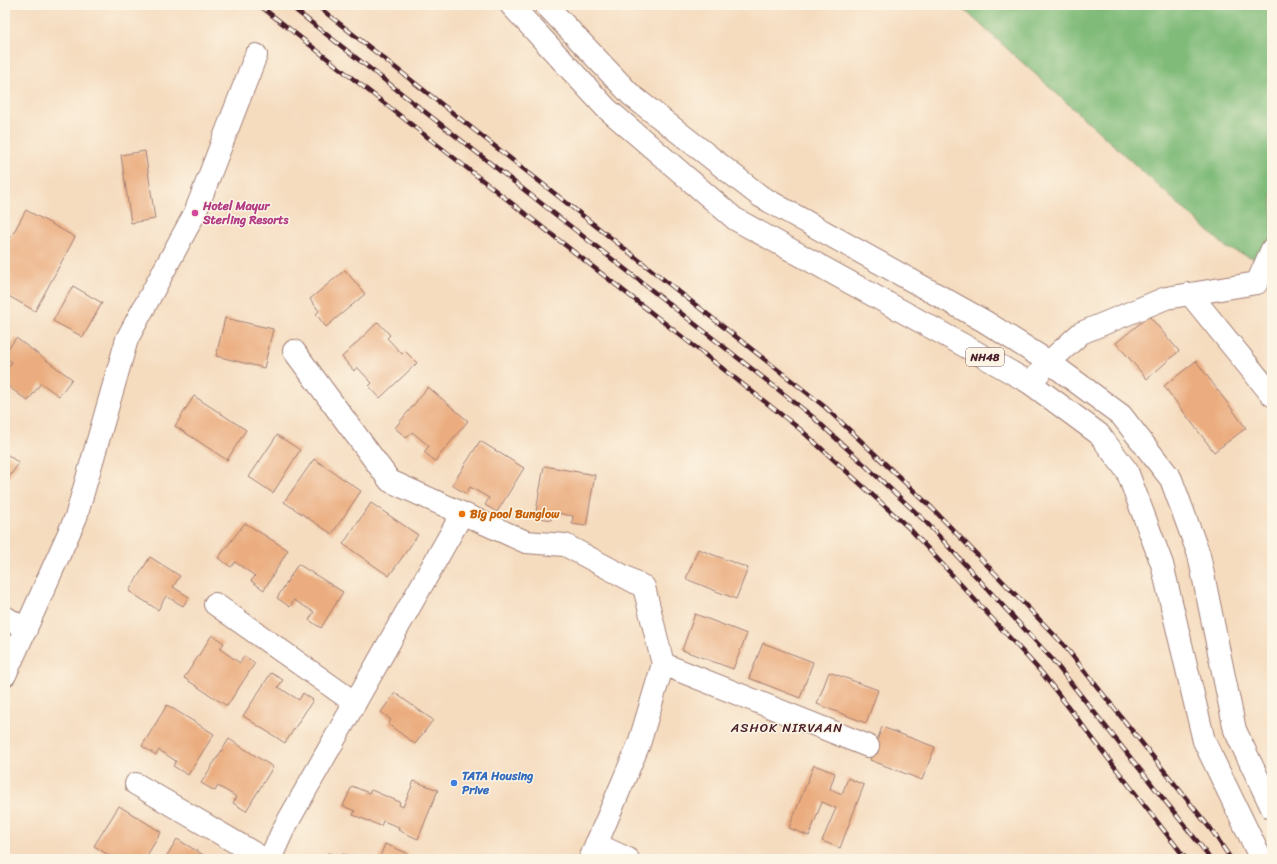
<svg xmlns="http://www.w3.org/2000/svg" width="1277" height="864" viewBox="0 0 1277 864" font-family="Sriracha,sans-serif">
<rect width="100%" height="100%" fill="#fcf5e5"/>
<filter id="ink" filterUnits="userSpaceOnUse"><feTurbulence type="fractalNoise" baseFrequency=".025" numOctaves="2"/><feDisplacementMap in="SourceGraphic" scale="8" xChannelSelector="R" yChannelSelector="G"/><feConvolveMatrix kernelMatrix="1 2 1 2 8 2 1 2 1" color-interpolation-filters="sRGB"/></filter>
<filter id="wash" filterUnits="userSpaceOnUse"><feTurbulence type="fractalNoise" baseFrequency=".012" numOctaves="4" result="noise"/><feDisplacementMap in="SourceGraphic" scale="16" xChannelSelector="R" yChannelSelector="G"/><feGaussianBlur stdDeviation="0.9" result="paint"/><feColorMatrix in="noise" values="0 0 0 0 0 0 0 0 0 0 0 0 0 0 0 0 0 1.4 0 .05"/><feComposite in="paint" operator="in"/></filter>
<g filter="url(#wash)">
<rect width="100%" height="100%" fill="#f5dcbf"/>
<path fill="#80bb79" stroke="#656d52" d="M959,5h313v260l-45,-17z"/>
<g id="blocks">
<g fill="#ebad80">
<path d="M145,151l10,68 -24,4 -10,-68z"/>
<path d="M26,210l49,27 -40,74 -30,-17v-46z"/>
<path d="M345,270l20,24 -39,33 -10,-13 3,-3 -9,-12z"/>
<path d="M73,286l29,17 -19,34 -30,-16z"/>
<path d="M1149,316l30,35 -32,28 -31,-36z"/>
<path d="M225,318l48,11 -9,39 -48,-12z"/>
<path d="M378,322l12,13 -3,3 15,16 3,-3 12,12 -37,35 -11,-12 3,-3 -15,-16 -3,4 -12,-14z"/>
<path d="M16,338l56,41 -13,17 -18,-13 -13,18 -23,-17v-12l7,-10 -7,-5v-4z"/>
<path d="M1196,361l50,67 -32,24 -50,-66z"/>
<path d="M428,387l40,34 -33,40 -11,-9 5,-6 -17,-14 -5,6 -12,-10z"/>
<path d="M194,396l52,34 -19,30 -52,-34z"/>
<path d="M277,435l23,15 -27,43 -24,-16z"/>
<path d="M480,441l44,27 -27,44 -12,-7 4,-7 -19,-11 -4,7 -14,-9z"/>
<path d="M5,453l14,10 -14,20z"/>
<path d="M314,459l47,32 -29,43 -48,-32z"/>
<path d="M544,466l51,9 -9,51 -14,-2 1,-8 -21,-4 -1,8 -16,-3z"/>
<path d="M371,503l47,32 -29,41 -46,-32z"/>
<path d="M245,523l43,27 -24,40 -13,-9 4,-5 -20,-14 -4,5 -13,-9z"/>
<path d="M698,549l50,19 -12,31 -50,-20z"/>
<path d="M150,557l30,19 -7,11 16,10 -6,9 -17,-10 -8,14 -29,-19z"/>
<path d="M298,564l45,28 -22,36 -12,-8 5,-8 -20,-12 -4,7 -13,-9z"/>
<path d="M695,614l52,20 -14,35 -51,-19z"/>
<path d="M212,635l12,8 -4,6 20,14 4,-7 11,7 -28,43 -43,-28z"/>
<path d="M763,643l50,19 -13,36 -51,-20z"/>
<path d="M829,672l49,18 -12,33 -49,-19z"/>
<path d="M271,673l12,7 -5,7 21,13 4,-7 10,7 -28,43 -42,-27z"/>
<path d="M395,693l38,27 -18,24 -27,-20 3,-4 -10,-8z"/>
<path d="M167,705l47,29 -26,41 -15,-9 3,-5 -17,-11 -3,5 -14,-9z"/>
<path d="M882,727l53,20 -13,33 -52,-20z"/>
<path d="M229,739l44,28 -27,44 -13,-8 4,-6 -19,-11 -3,5 -14,-8z"/>
<path d="M814,765l21,8 -5,16 12,5 6,-16 16,7 -24,63 -18,-7 14,-33 -14,-6 -13,34 -20,-8z"/>
<path d="M414,781l24,9 -20,49 -20,-9 1,-3 -16,-6 -2,5 -28,-11 2,-4 -12,-5 9,-20 17,7 2,-3 29,12 -1,3 4,2z"/>
<path d="M119,806l42,26 -16,27h-30l-21,-13z"/>
<path d="M177,839l33,20h-45z"/>
<path d="M385,844l22,9 -2,6h-26z"/>
<path d="M328,853l13,5 2,-4 13,5h-31z"/>
</g>
</g>
</g>
<g filter="url(#ink)">
<use href="#blocks" fill-opacity="0" stroke="#a07e75" stroke-width="1"/>
<g fill="none" stroke-linecap="round" stroke-linejoin="round">
<g stroke="#a07e75" stroke-width="24">
<g id="minor">
<path d="M1190,294l82,101"/>
<path d="M294,351l96,130 136,61 39,3 79,42 19,77 -24,80 -49,115"/>
<path d="M1030,383l19,-21 32,-29 85,-35 91,-15 15,-34"/>
<path d="M215,604l140,99"/>
<path d="M5,617l21,13"/>
<path d="M663,664l205,82"/>
<path d="M5,675l71,-158 51,-178 68,-126 61,-158"/>
<path d="M136,784l128,75"/>
<path d="M596,844l32,15"/>
<path d="M270,859l13,-29 179,-316"/>
</g>
</g>
<g stroke="#a07e75" stroke-width="24">
<g id="highway">
<path d="M511,5l95,103 129,111 230,127 65,37 69,51 28,37 35,93 42,177 57,118"/>
<path d="M546,5l85,90 129,101 224,125 65,41 72,53 50,64 28,76 36,175 37,78"/>
</g>
</g>
<use href="#minor" stroke="#fff" stroke-width="22"/>
<use href="#highway" stroke="#fff" stroke-width="22"/>
<g stroke="#4a1f2b" stroke-width="4.5">
<g id="rail">
<path d="M259,5l542,425 109,99 132,144 144,186"/>
<path d="M289,5l524,412 112,104 126,137 150,188 9,13"/>
<path d="M316,5l509,402 107,101 131,136 150,188 18,27"/>
</g>
</g>
<use href="#rail" stroke="#fcf5e5" stroke-width="3" stroke-dasharray="9" stroke-linecap="butt"/>
</g>
</g>
<circle fill="#d1479c" stroke="#fcf5e5" stroke-width="1.5" cx="195" cy="213" r="4"/>
<circle fill="#e8710a" stroke="#fcf5e5" stroke-width="1.5" cx="462" cy="514" r="4"/>
<circle fill="#3f7fe0" stroke="#fcf5e5" stroke-width="1.5" cx="454" cy="783" r="4"/>
<g text-anchor="middle" dominant-baseline="central" stroke-width="3" stroke-linejoin="round" paint-order="stroke">
<rect fill="#fcf5e5" stroke="#7f5f63" stroke-width="1" x="966" y="348" width="38" height="18" rx="3"/>
<g font-size="11" font-weight="bold" fill="#4a1f2b">
<text x="985" y="357">NH48</text>
</g>
<g font-size="12" font-weight="bold" fill="#b23c85" stroke="#fcf5e5" text-anchor="start">
<text x="203" y="206">Hotel Mayur<tspan x="203" dy="14">Sterling Resorts</tspan></text>
</g>
<g font-size="12" font-weight="bold" fill="#c56008" stroke="#fcf5e5" text-anchor="start">
<text x="470" y="514">Big pool Bunglow</text>
</g>
<g font-size="12" font-weight="bold" fill="#366cbe" stroke="#fcf5e5" text-anchor="start">
<text x="462" y="776">TATA Housing<tspan x="462" dy="14">Prive</tspan></text>
</g>
<g font-size="13" letter-spacing="1" fill="#4a1f2b" stroke="#fcf5e5">
<text x="787" y="727">ASHOK NIRVAAN</text>
</g>
</g>
<rect width="1277" height="864" fill="none" stroke="#fcf5e5" stroke-width="20"/>
</svg>
